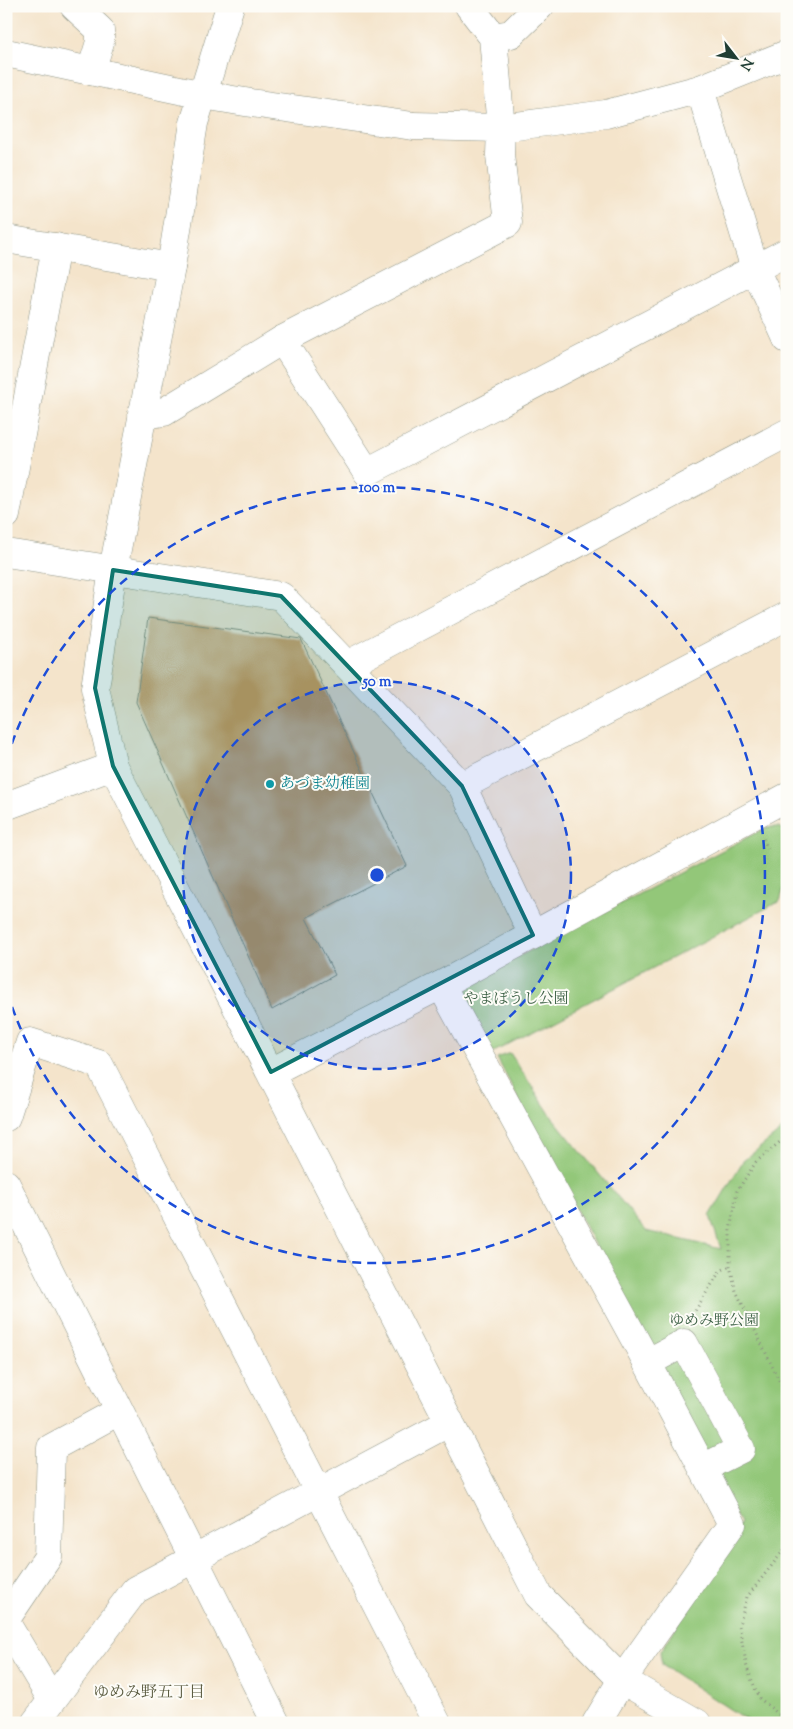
<svg xmlns="http://www.w3.org/2000/svg" width="793" height="1729" viewBox="0 0 793 1729" font-family="'Sorts Mill Goudy','Noto Serif JP',serif">
<rect width="100%" height="100%" fill="#fdfcf7"/>
<filter id="ink" filterUnits="userSpaceOnUse"><feTurbulence type="fractalNoise" baseFrequency=".02" numOctaves="2"/><feDisplacementMap in="SourceGraphic" scale="10" xChannelSelector="R" yChannelSelector="G"/><feConvolveMatrix kernelMatrix="1 2 1 2 8 2 1 2 1" color-interpolation-filters="sRGB"/></filter>
<filter id="wash" filterUnits="userSpaceOnUse"><feTurbulence type="fractalNoise" baseFrequency=".0096" numOctaves="4" result="noise"/><feDisplacementMap in="SourceGraphic" scale="20" xChannelSelector="R" yChannelSelector="G"/><feGaussianBlur stdDeviation="1.12" result="paint"/><feColorMatrix in="noise" values="0 0 0 0 0 0 0 0 0 0 0 0 0 0 0 0 0 1.4 0 .05"/><feComposite in="paint" operator="in"/></filter>
<g filter="url(#wash)">
<rect width="100%" height="100%" fill="#f4e4cb"/>
<g fill="#93c779" stroke="#598256">
<path d="M767,827h12l8,4v47l-7,23 -292,154 -29,-58 5,-12z"/>
<path d="M510,1053l42,64 94,114 75,18 -11,-33 33,-55 44,-35v597h-36l-89,-58 -2,-12 80,-130 -243,-465z"/>
</g>
<g id="blocks">
<path fill="#cd995d" d="M148,618l153,21 106,227 -101,52 29,57 -63,35 -136,-308z"/>
</g>
</g>
<g filter="url(#ink)">
<use href="#blocks" fill-opacity="0" stroke="#8a9080" stroke-width="1"/>
<g fill="none" stroke-linecap="round" stroke-linejoin="round">
<g stroke="#8a9080" stroke-width="29">
<g id="minor">
<path d="M74,6l26,24v12l-9,29"/>
<path d="M230,6l-36,117 -23,144 -58,303 -18,118 18,78 425,829 84,85 75,43"/>
<path d="M493,37l18,-3 29,-28"/>
<path d="M6,53l197,42 48,8 162,23 88,2 105,-14 94,-25 87,-35"/>
<path d="M700,89l55,180 32,70"/>
<path d="M6,239l165,28"/>
<path d="M282,340l85,132 420,-220"/>
<path d="M142,413l9,1 13,-2 118,-72 226,-117 -8,-68 1,-27 -8,-91 -24,-31"/>
<path d="M6,515l50,-268"/>
<path d="M6,553l275,43 181,190 71,149"/>
<path d="M347,665l440,-232"/>
<path d="M462,786l325,-170"/>
<path d="M6,806l107,-40"/>
<path d="M441,985l198,362 93,177 -110,156 -26,43"/>
<path d="M271,1072l170,-87 346,-188"/>
<path d="M6,1117l24,-75 69,22 338,659"/>
<path d="M6,1184l270,539"/>
<path d="M647,1363l37,-20 57,106 -38,19"/>
<path d="M6,1619l42,-62 3,-109 68,-37"/>
<path d="M6,1623l46,77"/>
<path d="M35,1723l100,-133 315,-168"/>
</g>
</g>
<g stroke="#8a9080" stroke-width="3" stroke-dasharray="1 4" stroke-linecap="butt">
<path d="M763,839l5,10"/>
<path d="M787,1136l-31,26 -19,29 -7,40v35l6,25 51,106"/>
<path d="M690,1319l30,-48 10,-5"/>
<path d="M787,1546l-40,51 -8,29 8,42 12,30 28,23"/>
</g>
<use href="#minor" stroke="#fff" stroke-width="28"/>
</g>
</g>
<path fill="#0f766e" fill-opacity="0.2" stroke="#0f766e" stroke-width="4" stroke-linejoin="round" d="M113,570l168,26 181,190 71,149 -262,137 -158,-306 -18,-78z"/>
<circle cx="377" cy="875" r="194" fill="#1d4ed8" fill-opacity=".12"/>
<g fill="none" stroke="#1d4ed8" stroke-width="2.5" stroke-dasharray="9 6">
<circle cx="377" cy="875" r="194"/>
<path d="M7 758A388 388 0 1 1 7 992"/>
</g>
<circle fill="#0f9aa8" stroke="#fdfcf7" stroke-width="2" cx="270" cy="784" r="5"/>
<g text-anchor="middle" dominant-baseline="central" stroke-width="4" stroke-linejoin="round" paint-order="stroke">
<g font-size="15" fill="#0d838f" stroke="#fdfcf7" text-anchor="start">
<text x="280" y="784">あづま幼稚園</text>
</g>
<g font-size="15" fill="#3c6045" stroke="#fdfcf7">
<text x="516" y="999">やまぼうし公園</text>
<text x="714" y="1321">ゆめみ野公園</text>
</g>
<g font-size="16" fill="#5c5d42" stroke="#fdfcf7">
<text x="149" y="1693">ゆめみ野五丁目</text>
</g>
</g>
<circle cx="377" cy="875" r="8" fill="#1d4ed8" stroke="#fdfcf7" stroke-width="2.5"/>
<g font-size="15" text-anchor="middle" font-weight="bold" fill="#1d4ed8" stroke="#fdfcf7" stroke-width="4" stroke-linejoin="round" paint-order="stroke">
<text x="377" y="492">100 m</text>
<text x="377" y="686">50 m</text>
</g>
<rect width="793" height="1729" fill="none" stroke="#fdfcf7" stroke-width="25"/>
<g transform="translate(736 58) rotate(121)" stroke="#fdfcf7" stroke-width="4" paint-order="stroke">
<path d="M0-4L9 19L0 12L-9 19Z" fill="#1f3d34"/>
<text y="-8" font-size="14" font-weight="bold" text-anchor="middle" fill="#1f3d34">N</text>
</g>
</svg>
